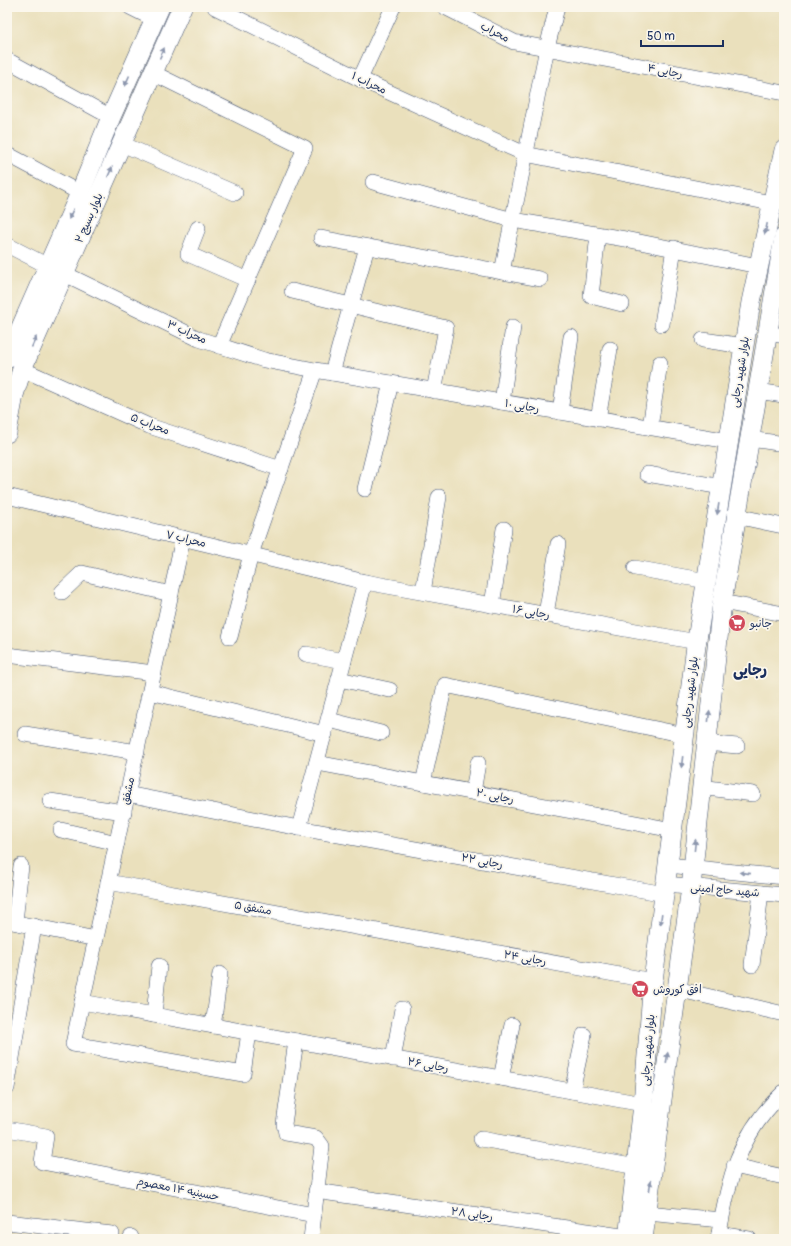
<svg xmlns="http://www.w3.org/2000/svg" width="791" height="1246" viewBox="0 0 791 1246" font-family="Pangolin,'Playpen Sans Arabic',sans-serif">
<rect width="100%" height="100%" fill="#fbf7ec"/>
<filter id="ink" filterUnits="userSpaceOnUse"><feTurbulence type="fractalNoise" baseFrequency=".025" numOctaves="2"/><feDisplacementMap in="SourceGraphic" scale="8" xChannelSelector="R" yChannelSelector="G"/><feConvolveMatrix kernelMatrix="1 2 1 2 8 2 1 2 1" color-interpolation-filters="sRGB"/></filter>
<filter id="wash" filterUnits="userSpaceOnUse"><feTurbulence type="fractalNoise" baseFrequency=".012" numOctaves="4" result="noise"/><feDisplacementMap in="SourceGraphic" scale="16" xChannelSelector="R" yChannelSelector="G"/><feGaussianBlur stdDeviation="0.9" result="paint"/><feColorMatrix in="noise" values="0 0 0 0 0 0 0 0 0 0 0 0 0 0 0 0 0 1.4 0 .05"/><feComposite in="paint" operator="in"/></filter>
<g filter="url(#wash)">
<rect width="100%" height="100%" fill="#eae0bc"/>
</g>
<g filter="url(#ink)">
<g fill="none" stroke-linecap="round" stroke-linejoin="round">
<g stroke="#3a4a6c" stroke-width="16">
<g id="minor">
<path d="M130,7l24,12"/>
<path d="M215,7l145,72 165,75 246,49"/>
<path d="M445,7l69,35 270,51"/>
<path d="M7,60l104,57"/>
<path d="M153,73l152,75 -86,198"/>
<path d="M360,79l33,-72"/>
<path d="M122,144l113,49"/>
<path d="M7,154l73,39"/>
<path d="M373,182l140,38 112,19 133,27"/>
<path d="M198,228l-10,26 60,26"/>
<path d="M598,235l-7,61 31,8"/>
<path d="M321,238l219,41"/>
<path d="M7,245l41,21"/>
<path d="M502,272l45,-224 10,-41"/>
<path d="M65,274l134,65 65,21 51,10 414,71"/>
<path d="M292,291l154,37 -12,63"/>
<path d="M662,324l12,-76"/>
<path d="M768,333l16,3"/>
<path d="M703,340l41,6"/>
<path d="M22,369l127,57 132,43"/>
<path d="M332,373l35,-126"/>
<path d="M758,391l25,4"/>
<path d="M502,402l11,-75"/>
<path d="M560,412l11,-75"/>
<path d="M598,419l12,-70"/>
<path d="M650,427l10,-64"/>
<path d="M750,439l28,4"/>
<path d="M647,474l75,13"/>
<path d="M365,489l26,-106"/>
<path d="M7,496l358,86 332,60"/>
<path d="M736,516l47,10"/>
<path d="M183,538l-110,506 170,30 6,-42"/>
<path d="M635,568l72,13"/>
<path d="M62,592l20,-19 89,21"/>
<path d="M423,592l16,-95"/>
<path d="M722,602l62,12"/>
<path d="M492,605l12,-76"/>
<path d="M546,614l12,-70"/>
<path d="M230,637l21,-83 64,-184"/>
<path d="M306,654l38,7"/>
<path d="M7,655l147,18"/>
<path d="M339,679l51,11"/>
<path d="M150,692l175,42"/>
<path d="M329,720l52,13"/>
<path d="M25,734l112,18"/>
<path d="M706,743l31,3"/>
<path d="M317,763l356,67"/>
<path d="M423,783l22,-98 240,50"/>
<path d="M701,787l52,7"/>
<path d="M473,792l5,-29"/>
<path d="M127,794l172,34 366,66"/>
<path d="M50,801l74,11"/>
<path d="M299,828l66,-246"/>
<path d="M61,830l56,13"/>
<path d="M668,865l116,12"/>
<path d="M108,882l545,99"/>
<path d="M666,884l118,11"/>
<path d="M7,921l89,18"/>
<path d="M15,922l6,-56"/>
<path d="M752,965l9,-72"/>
<path d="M676,989l108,25"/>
<path d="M82,1002l561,102"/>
<path d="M154,1015l5,-49"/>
<path d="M213,1026l7,-52"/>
<path d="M296,1041l-12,83 2,9 30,5 6,8 -11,93"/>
<path d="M393,1059l9,-50"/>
<path d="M501,1078l11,-53"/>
<path d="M7,1088l27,-162"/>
<path d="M572,1091l12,-56"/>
<path d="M7,1129l39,7 -4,26 272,53"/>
<path d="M481,1139l156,28"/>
<path d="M734,1166l50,11"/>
<path d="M316,1191l312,46"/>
<path d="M647,1213l74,7"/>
<path d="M7,1222l105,12"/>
<path d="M719,1234l30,5"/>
<path d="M130,1239l1,-2"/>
<path d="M718,1239c10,-59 20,-105 66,-147"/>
</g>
</g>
<g stroke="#3a4a6c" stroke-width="20">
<g id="major">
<path d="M7,359l73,-166 31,-76 49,-110"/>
<path d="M7,433l7,-38 8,-26 160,-362"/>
<path d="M628,1239l15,-135 10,-123 43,-335 55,-344 33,-152"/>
<path d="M643,1239l48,-352 31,-285 62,-365"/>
</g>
</g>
<use href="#minor" stroke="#fff" stroke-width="15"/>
<use href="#major" stroke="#fff" stroke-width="19"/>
</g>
<defs><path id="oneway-solid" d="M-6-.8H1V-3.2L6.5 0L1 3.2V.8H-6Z"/></defs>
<g fill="#8d97ae">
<use href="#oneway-solid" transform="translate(162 53) rotate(-66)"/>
<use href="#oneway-solid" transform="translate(127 81) rotate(114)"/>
<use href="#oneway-solid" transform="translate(110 172) rotate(-66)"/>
<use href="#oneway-solid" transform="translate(71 214) rotate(114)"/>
<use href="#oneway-solid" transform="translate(766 229) rotate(102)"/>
<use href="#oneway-solid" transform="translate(34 342) rotate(-66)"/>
<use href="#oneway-solid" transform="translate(718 509) rotate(99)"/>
<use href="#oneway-solid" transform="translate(709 716) rotate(-84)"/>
<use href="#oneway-solid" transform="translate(682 762) rotate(97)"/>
<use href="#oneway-solid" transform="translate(695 845) rotate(-84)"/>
<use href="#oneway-solid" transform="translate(745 873) rotate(-174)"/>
<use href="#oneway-solid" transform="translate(661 919) rotate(98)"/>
<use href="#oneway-solid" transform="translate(667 1058) rotate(-82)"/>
<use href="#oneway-solid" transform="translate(650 1186) rotate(-83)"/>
</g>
</g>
<defs>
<g id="supermarket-disc" transform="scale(0.9)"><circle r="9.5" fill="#d1495b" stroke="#fbf7ec"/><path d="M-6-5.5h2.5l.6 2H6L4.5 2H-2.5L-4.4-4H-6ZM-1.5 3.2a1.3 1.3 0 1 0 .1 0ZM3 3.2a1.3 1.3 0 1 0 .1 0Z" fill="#fff"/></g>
</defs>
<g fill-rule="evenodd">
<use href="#supermarket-disc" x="737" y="623"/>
<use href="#supermarket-disc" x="640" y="989"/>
</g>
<g text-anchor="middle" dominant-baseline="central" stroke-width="3.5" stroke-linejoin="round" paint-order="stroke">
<g font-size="11" fill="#1b2f5e" stroke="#fbf7ec">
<text transform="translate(495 32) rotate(27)">محراب</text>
<text transform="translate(665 71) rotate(11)">رجایی ۴</text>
<text transform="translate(369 83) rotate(25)">محراب ۱</text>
<text transform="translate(89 218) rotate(-66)">بلوار بسیج ۲</text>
<text transform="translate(187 332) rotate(24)">محراب ۳</text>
<text transform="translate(740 372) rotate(-81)">بلوار شهید رجایی</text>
<text transform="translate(522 406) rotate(10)">رجایی ۱۰</text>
<text transform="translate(150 424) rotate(21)">محراب ۵</text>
<text transform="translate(186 539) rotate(13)">محراب ۷</text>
<text transform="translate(531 612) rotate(10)">رجایی ۱۶</text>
<text transform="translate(690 692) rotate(-83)">بلوار شهید رجایی</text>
<text transform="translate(128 791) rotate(-78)">مشفق</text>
<text transform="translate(495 796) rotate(11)">رجایی ۲۰</text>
<text transform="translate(482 861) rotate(10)">رجایی ۲۲</text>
<text transform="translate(725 890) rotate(5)">شهید حاج امینی</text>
<text transform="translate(253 908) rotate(10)">مشفق ۵</text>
<text transform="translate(525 958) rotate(10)">رجایی ۲۴</text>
<text transform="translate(648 1050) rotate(-85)">بلوار شهید رجایی</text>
<text transform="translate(428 1065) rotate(10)">رجایی ۲۶</text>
<text transform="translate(178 1189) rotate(11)">حسینیه ۱۴ معصوم</text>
<text transform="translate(472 1214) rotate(8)">رجایی ۲۸</text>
</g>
<g font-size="11" fill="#1b2f5e" stroke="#fbf7ec" text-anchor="start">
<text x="750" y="623">جانبو</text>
<text x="653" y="989">افق کوروش</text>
</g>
<g font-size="15" font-weight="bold" fill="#1b2f5e" stroke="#fbf7ec">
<text x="750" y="670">رجایی</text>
</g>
</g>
<rect width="791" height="1246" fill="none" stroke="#fbf7ec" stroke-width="24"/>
<path d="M641 40v6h82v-6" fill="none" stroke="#1b2f5e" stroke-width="2"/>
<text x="647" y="40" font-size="12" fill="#1b2f5e" stroke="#fbf7ec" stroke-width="3" paint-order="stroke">50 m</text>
</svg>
